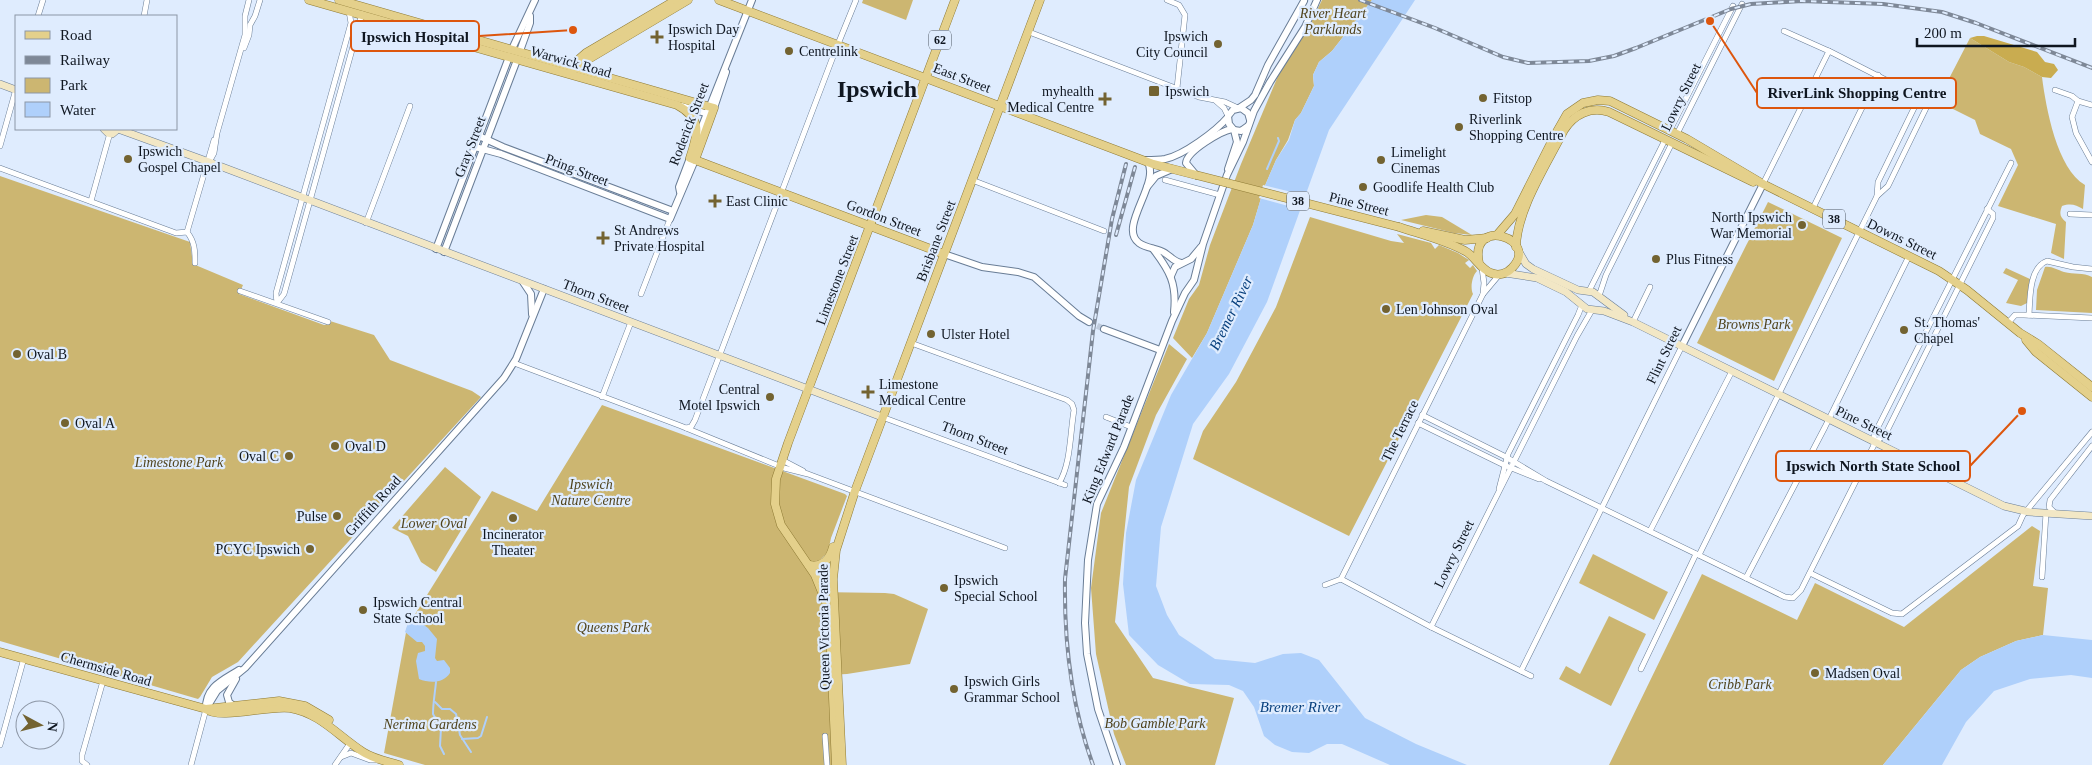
<svg xmlns="http://www.w3.org/2000/svg" width="2092" height="765" viewBox="0 0 2092 765" font-family="Georgia,serif">
<rect width="100%" height="100%" fill="#dfecfe"/>
<g fill="#ccb671">
<path d="M863,0h50l-7,20 -44,-17z"/>
<path d="M1322,0h50l-40,51 -13,11 -6,13 1,11 -13,27 -6,7 -7,20 -12,20 -12,28 -11,37 -46,108 -15,25 -19,-20 16,-39 10,-14 11,-40 31,-81 37,-88 29,-46z"/>
<path d="M1970,38l39,24 15,5 18,10c4,31 15,92 43,108l-2,24c-7,-4 -12,-6 -21,-3 -3,8 -2,11 4,16l-2,37 -13,-6 5,-29 -58,-18 20,-41 -7,-16 -31,-15 -5,-14 -32,-16 -4,-6z"/>
<path d="M0,176l190,66 3,22 50,21 -4,9 85,31 5,-1 1,-3 44,14 16,25 82,31 9,6 -243,265 -26,15 -12,20 -2,2 -198,-58z"/>
<path d="M1768,202l74,36 -68,143 -77,-38z"/>
<path d="M1426,215l16,2 30,18 -18,-2 -53,-13z"/>
<path d="M1310,217l81,24 13,2 -7,-9 34,9 4,6 4,-4 19,8 11,7 -4,3 5,5 3,-3 4,6c-5,5 -7,17 -4,23l-124,242 -156,-77 10,-28 33,-49 40,-75z"/>
<path d="M2045,267c7,-1 12,3 19,5 10,3 19,0 28,5v36l-56,-3 1,-20z"/>
<path d="M2006,268l24,11 -3,24 -6,3 -15,-3 12,-23 -15,-7z"/>
<path d="M1169,344l18,15 -31,56 -27,72 -14,135 38,56 81,20 -19,67h-89l-12,-31 -18,-80 -5,-66 10,-75z"/>
<path d="M602,405l243,89 2,2 -16,42 -3,14 -10,10 -3,23 3,7 67,1 9,1 34,15 -18,55 -63,10 -19,1 5,90h-408l-41,-12 23,-126 85,-136 45,20z"/>
<path d="M445,467l36,30 -45,75 -15,-10 -13,-26 -16,-8z"/>
<path d="M2032,526l8,5 -7,55 15,2 -5,47 -27,6 -36,16 -19,13 -78,95h-274l93,-191 95,46 18,-37 89,44z"/>
<path d="M1593,554l75,38 -14,28 -75,-37z"/>
<path d="M1609,616l37,18 -35,72 -52,-27 7,-13 14,8z"/>
</g>
<path fill="#c9ac50" d="M1977,36h7l53,16 8,10 9,2 4,6 -7,8 -9,-1 -18,-10 -15,-5 -39,-24z"/>
<g fill="#afd0fb">
<path d="M1372,0h43l-86,130 -62,172 -38,72 -36,50 -32,103 -5,59 11,29 12,20 36,24 40,4 28,-9 18,-1 18,7 46,58 51,26 51,21h-77l-48,-21h-15l-18,9 -17,-1 -17,-7 -11,-9 -10,-29 -11,-16 -14,-6 -39,-1 -32,-19 -29,-30 -6,-51 3,-51 10,-53 35,-85 36,-62 46,-108 11,-37 12,-28 13,-20 6,-20 6,-7 13,-27 -1,-11 6,-13 13,-11z"/>
<path d="M414,618l14,10 9,11 -2,19 2,3 7,-1 6,8v5c-7,11 -21,10 -31,6l-3,-18 2,-8 7,-2v-5l-3,-4h-5l-12,-10 3,-9z"/>
<path d="M2043,635l49,5v38l-21,-3 -41,4 -36,12 -28,31 -24,43h-59l78,-95 19,-13 36,-16z"/>
</g>
<path fill="#dfecfe" d="M1263,185l45,11 -5,14 -44,-12z"/>
<g fill="none" stroke-linecap="round" stroke-linejoin="round">
<g stroke="#afd0fb" stroke-width="2">
<path d="M1267,169l12,-28 -1,-3"/>
<path d="M436,682c-1,11 -3,21 -3,32l8,14 -1,18 4,8"/>
<path d="M435,702l7,7h8l6,5 4,21 11,17"/>
<path d="M462,739l16,-1 3,-2 6,-19"/>
</g>
<path stroke="#c0ccdd" stroke-width="6" stroke-dasharray="6 3" stroke-linecap="butt" d="M1089,322l15,7"/>
<g stroke="#697d96" stroke-width="6">
<g id="minor">
<path d="M1167,0l12,5 6,10 -8,73"/>
<path d="M38,16l5,-16"/>
<path d="M144,16l3,-16"/>
<path d="M1784,31l47,21 98,50 -41,84 -11,10"/>
<path d="M1029,32l170,65 26,5 13,6"/>
<path d="M244,48l5,-13 1,-10 5,-9 5,-16"/>
<path d="M2055,90l17,6 6,5"/>
<path d="M1216,101l8,7 4,8"/>
<path d="M2092,105l-14,-4 -6,16 4,16 16,29"/>
<path d="M1670,130l63,-124"/>
<path d="M1677,134l65,-130"/>
<path d="M0,146l16,-57"/>
<path d="M209,162l5,-9 3,-20 28,-98v-19l4,-16"/>
<path d="M0,168l176,65 11,-1"/>
<path d="M972,180l132,51"/>
<path d="M1165,180l55,15"/>
<path d="M1763,184l66,-133"/>
<path d="M91,201l19,-68"/>
<path d="M1813,208l65,-133"/>
<path d="M2070,214l22,1"/>
<path d="M366,223l44,-117"/>
<path d="M187,232l27,-92"/>
<path d="M187,232c8,10 8,19 8,31"/>
<path d="M1482,268l2,15 -1,11"/>
<path d="M240,291l88,31"/>
<path d="M1589,291l76,-151"/>
<path d="M641,294l29,-75"/>
<path d="M1599,296l7,-21 66,-132"/>
<path d="M277,303l7,-9 78,-280"/>
<path d="M277,303l-1,-10 75,-270 -2,-12"/>
<path d="M2029,315c1,-16 0,-48 18,-54l26,6 19,2"/>
<path d="M1633,322l17,-35"/>
<path d="M2008,323l7,-8h9l68,3"/>
<path d="M911,343l156,57 5,4 2,6c-4,23 -3,54 -15,73"/>
<path d="M514,363l167,63 103,42 24,6 197,74"/>
<path d="M602,397l29,-75"/>
<path d="M1422,415l84,42 40,24 239,116 8,1 8,-8 72,-143 2,-5 10,-7 108,-217v-4l-6,-5"/>
<path d="M882,417l183,68"/>
<path d="M1106,417l25,10"/>
<path d="M1418,423l86,42 35,14"/>
<path d="M686,428l5,-1 4,-7 139,-366 22,-54"/>
<path d="M1875,442l-1,-6 5,-11 132,-262"/>
<path d="M782,460l21,11"/>
<path d="M1499,489l9,-35 70,-139 4,-10"/>
<path d="M2055,513l-6,-6 1,-7 42,-54"/>
<path d="M1650,531l82,-160"/>
<path d="M1699,555l178,-359 1,-14 38,-78 1,-6 -5,-6"/>
<path d="M1810,573l82,40 10,1 116,-88 5,-11 69,-83"/>
<path d="M2042,577l4,-64"/>
<path d="M1746,578l79,-151 84,-171"/>
<path d="M1341,579l142,-285 16,-19"/>
<path d="M1341,579l90,48 100,49"/>
<path d="M1325,585l16,-6"/>
<path d="M1431,627l146,-291 15,-26"/>
<path d="M1641,669l55,-115"/>
<path d="M1521,671l161,-325"/>
<path d="M825,736l2,29"/>
<path d="M0,745l24,-87"/>
<path d="M341,757l10,-4 19,7h8"/>
<path d="M87,765l-5,-4v-6l21,-74"/>
<path d="M191,765l15,-56"/>
<path d="M335,765l16,-23"/>
</g>
</g>
<g stroke="#697d96" stroke-width="8">
<g id="tertiary">
<path d="M512,49l23,-49"/>
<path d="M520,51l10,-28v-7"/>
<path d="M682,106l26,8"/>
<path d="M714,108l12,-36"/>
<path d="M1239,108l12,-8 4,-5 13,-30 36,-64"/>
<path d="M1248,126l-7,5 -7,-1 -5,-6 -1,-8 5,-6 8,-2 7,5 2,7"/>
<path d="M479,136l24,11 170,64"/>
<path d="M698,136l54,-136"/>
<path d="M475,147l26,7 169,65 25,-59"/>
<path d="M1145,160c7,0 14,0 20,-1 19,-4 51,-28 63,-42"/>
<path d="M1147,161c15,21 -30,66 -8,82 7,5 15,5 22,8 8,3 11,10 20,12"/>
<path d="M1228,169l9,-27 -3,-12"/>
<path d="M1196,175l-10,-12c1,-12 35,-32 46,-34"/>
<path d="M1147,187l9,-11 16,-7"/>
<path d="M680,192l-1,-5 11,-29"/>
<path d="M436,249l73,-192"/>
<path d="M1153,249c17,22 24,35 21,63"/>
<path d="M444,252l73,-192"/>
<path d="M944,254l38,13 36,5 16,5 45,39 10,6"/>
<path d="M1171,276l4,-9 16,-8 10,-12"/>
<path d="M523,282l8,12 1,20"/>
<path d="M1104,329l56,21"/>
<path d="M1682,346l81,-162"/>
<path d="M234,706l-5,-4 -2,-7 9,-16"/>
<path d="M206,709l11,-18 28,-23 259,-290 12,-19 28,-70"/>
<path d="M206,709c-1,-22 17,-29 33,-39"/>
<path d="M1117,765l-19,-56 -11,-55 -2,-31 3,-63 9,-56 27,-57 48,-126 13,-28 9,-13 9,-36 24,-69 16,-33 11,-31 16,-29 35,-55 12,-27"/>
</g>
</g>
<g stroke="#697d96" stroke-width="8">
<g id="secondary">
<path d="M0,84l16,6"/>
<path d="M104,129l4,4 4,1 6,-5"/>
<path d="M118,129l91,33 673,255"/>
<path d="M1519,252l7,12 7,5 45,21 15,2 31,23"/>
<path d="M1505,273l32,5 29,14 21,17 17,2 29,11 371,184 25,6 63,4"/>
</g>
</g>
<g stroke="#8e7a34" stroke-width="9">
<g id="primary">
<path d="M309,0l368,105c26,14 21,29 13,53l254,96"/>
<path d="M339,0l375,108 -19,52"/>
<path d="M719,0l434,164 43,11"/>
<path d="M576,67l2,-7 8,-7 90,-53"/>
<path d="M572,69l116,-69"/>
<path d="M1399,227c21,7 46,13 66,24 10,5 15,18 26,22 7,3 16,1 21,-5 29,-29 -43,-53 -33,-5"/>
<path d="M1423,231l42,9 22,-2"/>
<path d="M1497,235l18,-21 40,-79 12,-21 16,-11 15,-3 12,1 77,38 76,45 176,87 28,19 53,43 18,11 54,43"/>
<path d="M1516,247c1,-38 31,-83 48,-117 10,-16 27,-24 45,-18l144,70"/>
<path d="M2026,340l10,12 56,45"/>
<path d="M809,565c13,3 21,-6 24,-18"/>
<path d="M0,652l206,57c14,11 62,-4 84,-1 30,5 48,28 73,44 11,7 23,9 36,13"/>
<path d="M206,709l73,-8 26,5 24,14"/>
<path d="M836,765l-6,-136 -4,-27 -11,-27 -34,-50 -6,-21 1,-25 12,-36 167,-443"/>
<path d="M842,765l-9,-186 3,-29 19,-59 185,-491"/>
</g>
</g>
<use href="#minor" stroke="#fff" stroke-width="5"/>
<use href="#tertiary" stroke="#fff" stroke-width="6"/>
<use href="#secondary" stroke="#f2e7c5" stroke-width="7"/>
<use href="#primary" stroke="#e4d08b" stroke-width="8"/>
<g stroke="#7e8897" stroke-width="4">
<g id="rail">
<path d="M1360,0l75,28 68,29 25,6 61,-2 25,-5 22,-8 95,-39 20,-5 51,-3 81,3 59,8 34,11 116,45"/>
<path d="M1116,235l19,-68"/>
<path d="M1093,765c-22,-60 -29,-122 -28,-186l28,-248 19,-112 14,-55"/>
</g>
</g>
<use href="#rail" stroke="#dfecfe" stroke-width="2" stroke-dasharray="5.5" stroke-linecap="butt"/>
<g stroke="#8e7a34" stroke-width="9" stroke-linecap="butt">
<path id="primary-bridge" d="M1196,175l203,52"/>
</g>
<use href="#primary-bridge" stroke="#e4d08b" stroke-width="8"/>
</g>
<g fill="#736331" stroke="#dfecfe" stroke-width="2">
<path d="M654.5 29.5h5v5h5v5h-5v5h-5v-5h-5v-5h5z"/>
<circle cx="1218" cy="44" r="5"/>
<circle cx="789" cy="51" r="5"/>
<rect x="1148" y="85" width="12" height="12" rx="2.5"/>
<circle cx="1483" cy="98" r="5"/>
<path d="M1102.5 91.5h5v5h5v5h-5v5h-5v-5h-5v-5h5z"/>
<circle cx="1459" cy="127" r="5"/>
<circle cx="128" cy="159" r="5"/>
<circle cx="1381" cy="160" r="5"/>
<circle cx="1363" cy="187" r="5"/>
<path d="M712.5 193.5h5v5h5v5h-5v5h-5v-5h-5v-5h5z"/>
<circle cx="1802" cy="225" r="5"/>
<path d="M600.5 230.5h5v5h5v5h-5v5h-5v-5h-5v-5h5z"/>
<circle cx="1656" cy="259" r="5"/>
<circle cx="1386" cy="309" r="5"/>
<circle cx="1904" cy="330" r="5"/>
<circle cx="931" cy="334" r="5"/>
<circle cx="17" cy="354" r="5"/>
<path d="M865.5 384.5h5v5h5v5h-5v5h-5v-5h-5v-5h5z"/>
<circle cx="770" cy="397" r="5"/>
<circle cx="65" cy="423" r="5"/>
<circle cx="335" cy="446" r="5"/>
<circle cx="289" cy="456" r="5"/>
<circle cx="337" cy="516" r="5"/>
<circle cx="513" cy="518" r="5"/>
<circle cx="310" cy="549" r="5"/>
<circle cx="944" cy="588" r="5"/>
<circle cx="363" cy="610" r="5"/>
<circle cx="1815" cy="673" r="5"/>
<circle cx="954" cy="689" r="5"/>
</g>
<g text-anchor="middle" dominant-baseline="central" stroke-width="4.5" stroke-linejoin="round" paint-order="stroke">
<g fill="#dfecfe" stroke="#4d5663" stroke-width="1">
<rect x="929" y="30.5" width="22" height="19" rx="4"/>
<rect x="1287" y="191.5" width="22" height="19" rx="4"/>
<rect x="1823" y="209.5" width="22" height="19" rx="4"/>
</g>
<g font-size="12" font-weight="bold" fill="#0f1620">
<text x="940" y="40">62</text>
<text x="1298" y="201">38</text>
<text x="1834" y="219">38</text>
</g>
<g font-size="14" font-style="italic" fill="#50431c" stroke="#dfecfe">
<text x="1333" y="13">River Heart<tspan x="1333" dy="16">Parklands</tspan></text>
<text x="1754" y="324">Browns Park</text>
<text x="179" y="462">Limestone Park</text>
<text x="591" y="484">Ipswich<tspan x="591" dy="16">Nature Centre</tspan></text>
<text x="434" y="523">Lower Oval</text>
<text x="613" y="627">Queens Park</text>
<text x="1740" y="684">Cribb Park</text>
<text x="1155" y="723">Bob Gamble Park</text>
<text x="430" y="724">Nerima Gardens</text>
</g>
<g font-size="14" fill="#0f1620" stroke="#dfecfe" text-anchor="start">
<text x="668" y="29">Ipswich Day<tspan x="668" dy="16">Hospital</tspan></text>
<text x="1208" y="36" text-anchor="end">Ipswich<tspan x="1208" dy="16">City Council</tspan></text>
<text x="799" y="51">Centrelink</text>
<text x="1094" y="91" text-anchor="end">myhealth<tspan x="1094" dy="16">Medical Centre</tspan></text>
<text x="1165" y="91">Ipswich</text>
<text x="1493" y="98">Fitstop</text>
<text x="1469" y="119">Riverlink<tspan x="1469" dy="16">Shopping Centre</tspan></text>
<text x="138" y="151">Ipswich<tspan x="138" dy="16">Gospel Chapel</tspan></text>
<text x="1391" y="152">Limelight<tspan x="1391" dy="16">Cinemas</tspan></text>
<text x="1373" y="187">Goodlife Health Club</text>
<text x="726" y="201">East Clinic</text>
<text x="1792" y="217" text-anchor="end">North Ipswich<tspan x="1792" dy="16">War Memorial</tspan></text>
<text x="614" y="230">St Andrews<tspan x="614" dy="16">Private Hospital</tspan></text>
<text x="1666" y="259">Plus Fitness</text>
<text x="1396" y="309">Len Johnson Oval</text>
<text x="1914" y="322">St. Thomas'<tspan x="1914" dy="16">Chapel</tspan></text>
<text x="941" y="334">Ulster Hotel</text>
<text x="27" y="354">Oval B</text>
<text x="879" y="384">Limestone<tspan x="879" dy="16">Medical Centre</tspan></text>
<text x="760" y="389" text-anchor="end">Central<tspan x="760" dy="16">Motel Ipswich</tspan></text>
<text x="75" y="423">Oval A</text>
<text x="345" y="446">Oval D</text>
<text x="279" y="456" text-anchor="end">Oval C</text>
<text x="327" y="516" text-anchor="end">Pulse</text>
<text x="513" y="534" text-anchor="middle">Incinerator<tspan x="513" dy="16">Theater</tspan></text>
<text x="300" y="549" text-anchor="end">PCYC Ipswich</text>
<text x="954" y="580">Ipswich<tspan x="954" dy="16">Special School</tspan></text>
<text x="373" y="602">Ipswich Central<tspan x="373" dy="16">State School</tspan></text>
<text x="1825" y="673">Madsen Oval</text>
<text x="964" y="681">Ipswich Girls<tspan x="964" dy="16">Grammar School</tspan></text>
</g>
<g font-size="14" fill="#0f1620" stroke="#dfecfe">
<text transform="translate(571 62) rotate(16)">Warwick Road</text>
<text transform="translate(962 78) rotate(21)">East Street</text>
<text transform="translate(1681 97) rotate(-64)">Lowry Street</text>
<text transform="translate(689 124) rotate(-69)">Roderick Street</text>
<text transform="translate(470 147) rotate(-69)">Gray Street</text>
<text transform="translate(577 170) rotate(21)">Pring Street</text>
<text transform="translate(1359 204) rotate(14)">Pine Street</text>
<text transform="translate(884 218) rotate(21)">Gordon Street</text>
<text transform="translate(1902 239) rotate(26)">Downs Street</text>
<text transform="translate(936 241) rotate(-69)">Brisbane Street</text>
<text transform="translate(837 280) rotate(-69)">Limestone Street</text>
<text transform="translate(596 296) rotate(21)">Thorn Street</text>
<text transform="translate(1664 355) rotate(-64)">Flint Street</text>
<text transform="translate(1864 423) rotate(26)">Pine Street</text>
<text transform="translate(1400 431) rotate(-64)">The Terrace</text>
<text transform="translate(975 438) rotate(21)">Thorn Street</text>
<text transform="translate(1108 449) rotate(-68)">King Edward Parade</text>
<text transform="translate(373 506) rotate(-48)">Griffith Road</text>
<text transform="translate(1454 554) rotate(-64)">Lowry Street</text>
<text transform="translate(824 627) rotate(-91)">Queen Victoria Parade</text>
<text transform="translate(106 669) rotate(16)">Chermside Road</text>
</g>
<g font-size="15" font-style="italic" fill="#08407d" stroke="#dfecfe">
<text transform="translate(1231 313) rotate(-64)">Bremer River</text>
<text x="1300" y="707">Bremer River</text>
</g>
<g font-size="24" font-weight="bold" fill="#0f1620" stroke="#dfecfe">
<text x="877" y="89">Ipswich</text>
</g>
</g>
<path fill="none" stroke="#dd560d" stroke-width="2" d="M573 30L479 36M1710 21L1757 93M2022 411L1970 466"/>
<g fill="#dd560d" stroke="#dfecfe" stroke-width="2">
<circle cx="573" cy="30" r="5"/>
<circle cx="1710" cy="21" r="5"/>
<circle cx="2022" cy="411" r="5"/>
</g>
<g fill="#dfecfe" stroke="#dd560d" stroke-width="2">
<rect x="351" y="21" width="128" height="30" rx="5"/>
<rect x="1757" y="78" width="199" height="30" rx="5"/>
<rect x="1776" y="451" width="194" height="30" rx="5"/>
</g>
<g font-size="15" text-anchor="middle" font-weight="bold" fill="#0f1620">
<text x="415" y="42">Ipswich Hospital</text>
<text x="1857" y="98">RiverLink Shopping Centre</text>
<text x="1873" y="471">Ipswich North State School</text>
</g>
<rect x="15" y="15" width="162" height="115" fill="#dfecfe" stroke="#8c96a5"/>
<rect x="25" y="31" width="25" height="8" fill="#e4d08b" stroke="#8c96a5"/>
<text x="60" y="40" font-size="15" fill="#0f1620">Road</text>
<rect x="25" y="56" width="25" height="8" fill="#7e8897" stroke="#8c96a5"/>
<text x="60" y="65" font-size="15" fill="#0f1620">Railway</text>
<rect x="25" y="78" width="25" height="15" fill="#ccb671" stroke="#8c96a5"/>
<text x="60" y="90" font-size="15" fill="#0f1620">Park</text>
<rect x="25" y="102" width="25" height="15" fill="#afd0fb" stroke="#8c96a5"/>
<text x="60" y="115" font-size="15" fill="#0f1620">Water</text>
<g transform="translate(40 725) rotate(97)"><circle r="24" fill="#dfecfe" stroke="#8c96a5"/>
<path d="M0-4L9 19L0 12L-9 19Z" fill="#736331"/>
<text y="-8" font-size="14" font-weight="bold" text-anchor="middle" fill="#0f1620">N</text>
</g>
<path d="M1917 38v8h158v-8" fill="none" stroke="#0f1620" stroke-width="2.5"/>
<text x="1924" y="38" font-size="15" fill="#0f1620" stroke="#dfecfe" stroke-width="4" paint-order="stroke">200 m</text>
</svg>
